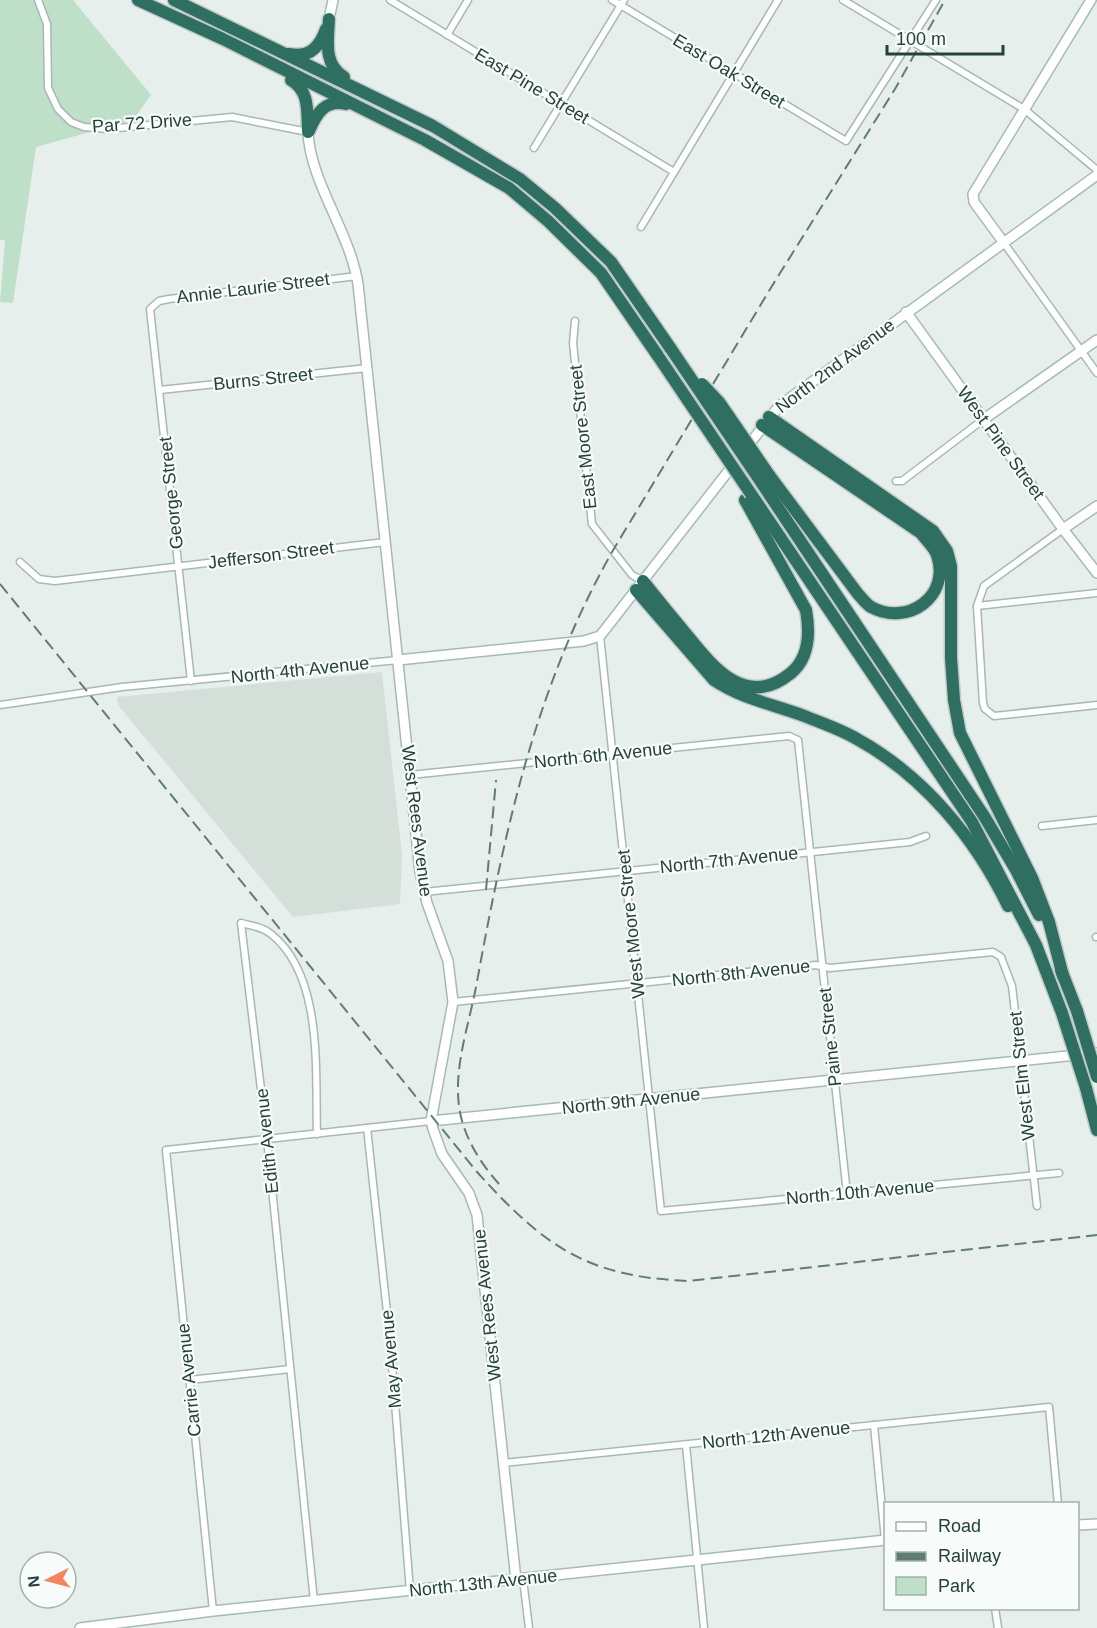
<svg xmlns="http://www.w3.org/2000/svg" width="1097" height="1628" viewBox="0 0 1097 1628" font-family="Helvetica,sans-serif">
<rect width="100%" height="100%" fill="#e6efeb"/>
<path fill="#d4dfda" d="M382,672l20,183 -2,49 -107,13 -175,-212 -1,-8z"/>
<path fill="#bfe0c8" d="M0,0h73l78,95 -18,25 -97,27 -23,156 -13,-1 5,-62h-5z"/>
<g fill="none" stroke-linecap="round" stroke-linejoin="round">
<g stroke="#a8b8b2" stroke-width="9">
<g id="street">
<path d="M38,0l9,24 1,64 10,21 13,13 13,5 24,2 124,-12 76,15"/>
<path d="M390,0l284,172"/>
<path d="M612,0l234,141 90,-141"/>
<path d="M843,0l181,109 73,61"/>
<path d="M447,35l21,-35"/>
<path d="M534,148l90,-148"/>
<path d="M641,227l137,-227"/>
<path d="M1004,243l93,130"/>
<path d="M575,321l-2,22 19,181 40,51 11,6"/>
<path d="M160,390l207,-22"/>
<path d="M896,481h6l82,-62"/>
<path d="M1063,529l-79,57 -7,20 6,97 2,6 9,7 103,-11"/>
<path d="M20,562l19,17 16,2 330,-39"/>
<path d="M977,606l120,-13"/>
<path d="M600,636l61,575 398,-38"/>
<path d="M191,681l-41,-372 9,-8 10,-2 188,-23"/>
<path d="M0,705l122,-18 276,-27"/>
<path d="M410,775l379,-39 9,4 49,454"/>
<path d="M1042,826l55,-6"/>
<path d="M424,892l486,-50 16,-6"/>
<path d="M1096,937h1"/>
<path d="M453,1002l363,-37 14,3 163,-16 8,5 11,29 25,220"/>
<path d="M367,1128l23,212 20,251"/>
<path d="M189,1380l101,-11"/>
<path d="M874,1425l11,115"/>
<path d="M686,1445l18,183"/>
<path d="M504,1463l545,-56 9,97"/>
<path d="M523,1579l6,49"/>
<path d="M314,1601l-47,-462 -26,-216c11,3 22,4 30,11 53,42 44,139 46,200"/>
<path d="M995,1608l3,20"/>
<path d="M213,1611l-47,-461 265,-29"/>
</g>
</g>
<g stroke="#a4bbb3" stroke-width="12">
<g id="secondary">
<path d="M329,19l4,-19"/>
<path d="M308,132c2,50 42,100 50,152l62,588 7,31 21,58 5,41 -22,119 2,8 9,25 27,39 8,22 39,365"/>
<path d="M1004,243l-30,-41 -1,-8 118,-194"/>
<path d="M906,312l157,217 34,44"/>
<path d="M984,419l113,-79"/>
<path d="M1063,529l34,-23"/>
<path d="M398,660l186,-19 16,-5 179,-230 318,-231"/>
<path d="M431,1121l666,-68"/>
<path d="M1078,1525l19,-1"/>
<path d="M80,1628l133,-17 673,-71"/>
</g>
</g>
<g stroke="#c2cac8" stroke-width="15">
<g id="highway">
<path d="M138,0l85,39 202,101 84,48 39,33 53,52 57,83"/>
<path d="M174,0l259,126 87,53 35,29 56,54 60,87"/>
<path d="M329,19c-1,22 -6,45 15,58"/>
<path d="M289,54c20,4 31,-7 37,-25"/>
<path d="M291,80c19,11 16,32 17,52"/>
<path d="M309,131c7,-17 16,-32 37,-27"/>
<path d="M769,417l164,114 14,20 4,15v92l3,42 6,33 72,145 17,44 14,54"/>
<path d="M762,425l159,108c5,7 13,14 16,22 14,41 -29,72 -66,52 -5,-3 -9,-9 -13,-13l-89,-119"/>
<path d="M761,482l223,334 32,54 23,45"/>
<path d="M751,494l221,328 64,123 26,68"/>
<path d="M643,581c14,18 29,36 44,54 26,32 59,75 104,38 19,-16 19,-41 15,-63l-61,-110"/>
<path d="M636,590l78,90c28,19 62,25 93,37 17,7 35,13 50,22 67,37 118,99 151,167"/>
<path d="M1061,970l16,41"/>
<path d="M1086,1088l11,42"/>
</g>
</g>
<use href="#street" stroke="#fff" stroke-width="6"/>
<use href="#secondary" stroke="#fff" stroke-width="9"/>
<use href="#highway" stroke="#2f6f62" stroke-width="12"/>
<g stroke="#5f7d75" stroke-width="2" stroke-dasharray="12 6" stroke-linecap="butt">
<path d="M0,584l477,588c68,75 110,105 212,109l408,-46"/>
<path d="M486,890l10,-110"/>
<path d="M499,1184c-17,-19 -32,-42 -38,-67 -10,-43 7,-88 15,-130 28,-153 58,-297 136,-435l160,-266 123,-197 50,-89"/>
</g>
<g stroke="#c2cac8" stroke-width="15" stroke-linecap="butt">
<g id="highway-bridge">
<path d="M671,349l90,133"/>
<path d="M658,356l93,138"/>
<path d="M702,384l17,18 50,73"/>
<path d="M1077,1011l20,66"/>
<path d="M1062,1013l24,75"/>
</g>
</g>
<use href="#highway-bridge" stroke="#2f6f62" stroke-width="12"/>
</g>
<g text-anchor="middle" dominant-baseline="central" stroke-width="4.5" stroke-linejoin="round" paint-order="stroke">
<g font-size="18" fill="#24423a" stroke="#f7fbf9">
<text transform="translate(729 71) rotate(31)">East Oak Street</text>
<text transform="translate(532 86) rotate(31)">East Pine Street</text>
<text transform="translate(142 123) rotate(-4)">Par 72 Drive</text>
<text transform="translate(253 288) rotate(-7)">Annie Laurie Street</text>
<text transform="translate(835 366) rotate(-37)">North 2nd Avenue</text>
<text transform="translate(263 379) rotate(-6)">Burns Street</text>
<text transform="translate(583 437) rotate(-96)">East Moore Street</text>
<text transform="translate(1001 443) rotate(54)">West Pine Street</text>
<text transform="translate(171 493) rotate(-96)">George Street</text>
<text transform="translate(271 555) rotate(-7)">Jefferson Street</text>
<text transform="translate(300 670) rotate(-6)">North 4th Avenue</text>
<text transform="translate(603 755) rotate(-6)">North 6th Avenue</text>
<text transform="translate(417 821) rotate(83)">West Rees Avenue</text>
<text transform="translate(729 860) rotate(-6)">North 7th Avenue</text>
<text transform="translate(631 924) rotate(-96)">West Moore Street</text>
<text transform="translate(741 973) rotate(-6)">North 8th Avenue</text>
<text transform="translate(830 1037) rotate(-96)">Paine Street</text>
<text transform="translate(1022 1076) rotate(-96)">West Elm Street</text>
<text transform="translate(631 1101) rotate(-6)">North 9th Avenue</text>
<text transform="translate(267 1141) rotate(-96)">Edith Avenue</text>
<text transform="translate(860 1192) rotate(-5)">North 10th Avenue</text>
<text transform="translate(487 1305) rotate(-96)">West Rees Avenue</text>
<text transform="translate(391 1359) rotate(-95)">May Avenue</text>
<text transform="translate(189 1380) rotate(-96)">Carrie Avenue</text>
<text transform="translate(776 1435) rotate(-6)">North 12th Avenue</text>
<text transform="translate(483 1583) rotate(-6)">North 13th Avenue</text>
</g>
</g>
<rect x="884" y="1502" width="195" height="108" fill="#f7fbf9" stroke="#a3b1ad" stroke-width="1.5"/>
<rect x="896" y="1522" width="30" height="9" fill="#ffffff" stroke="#a3b1ad" stroke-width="1.5"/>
<text x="938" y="1532" font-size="18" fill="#24423a">Road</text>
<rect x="896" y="1552" width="30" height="9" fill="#5f7d75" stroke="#a3b1ad" stroke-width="1.5"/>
<text x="938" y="1562" font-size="18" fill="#24423a">Railway</text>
<rect x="896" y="1577" width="30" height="18" fill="#bfe0c8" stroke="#a3b1ad" stroke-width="1.5"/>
<text x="938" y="1592" font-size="18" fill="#24423a">Park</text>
<g transform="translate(48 1580) rotate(264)"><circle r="28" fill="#f7fbf9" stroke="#a3b1ad" stroke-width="1.5"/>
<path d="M0-4.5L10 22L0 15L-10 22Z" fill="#f4845f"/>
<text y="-9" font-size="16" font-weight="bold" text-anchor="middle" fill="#24423a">N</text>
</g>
<path d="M887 45v9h116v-9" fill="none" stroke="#24423a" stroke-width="3"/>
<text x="896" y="45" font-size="18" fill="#24423a" stroke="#f7fbf9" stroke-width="4.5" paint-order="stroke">100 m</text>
</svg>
